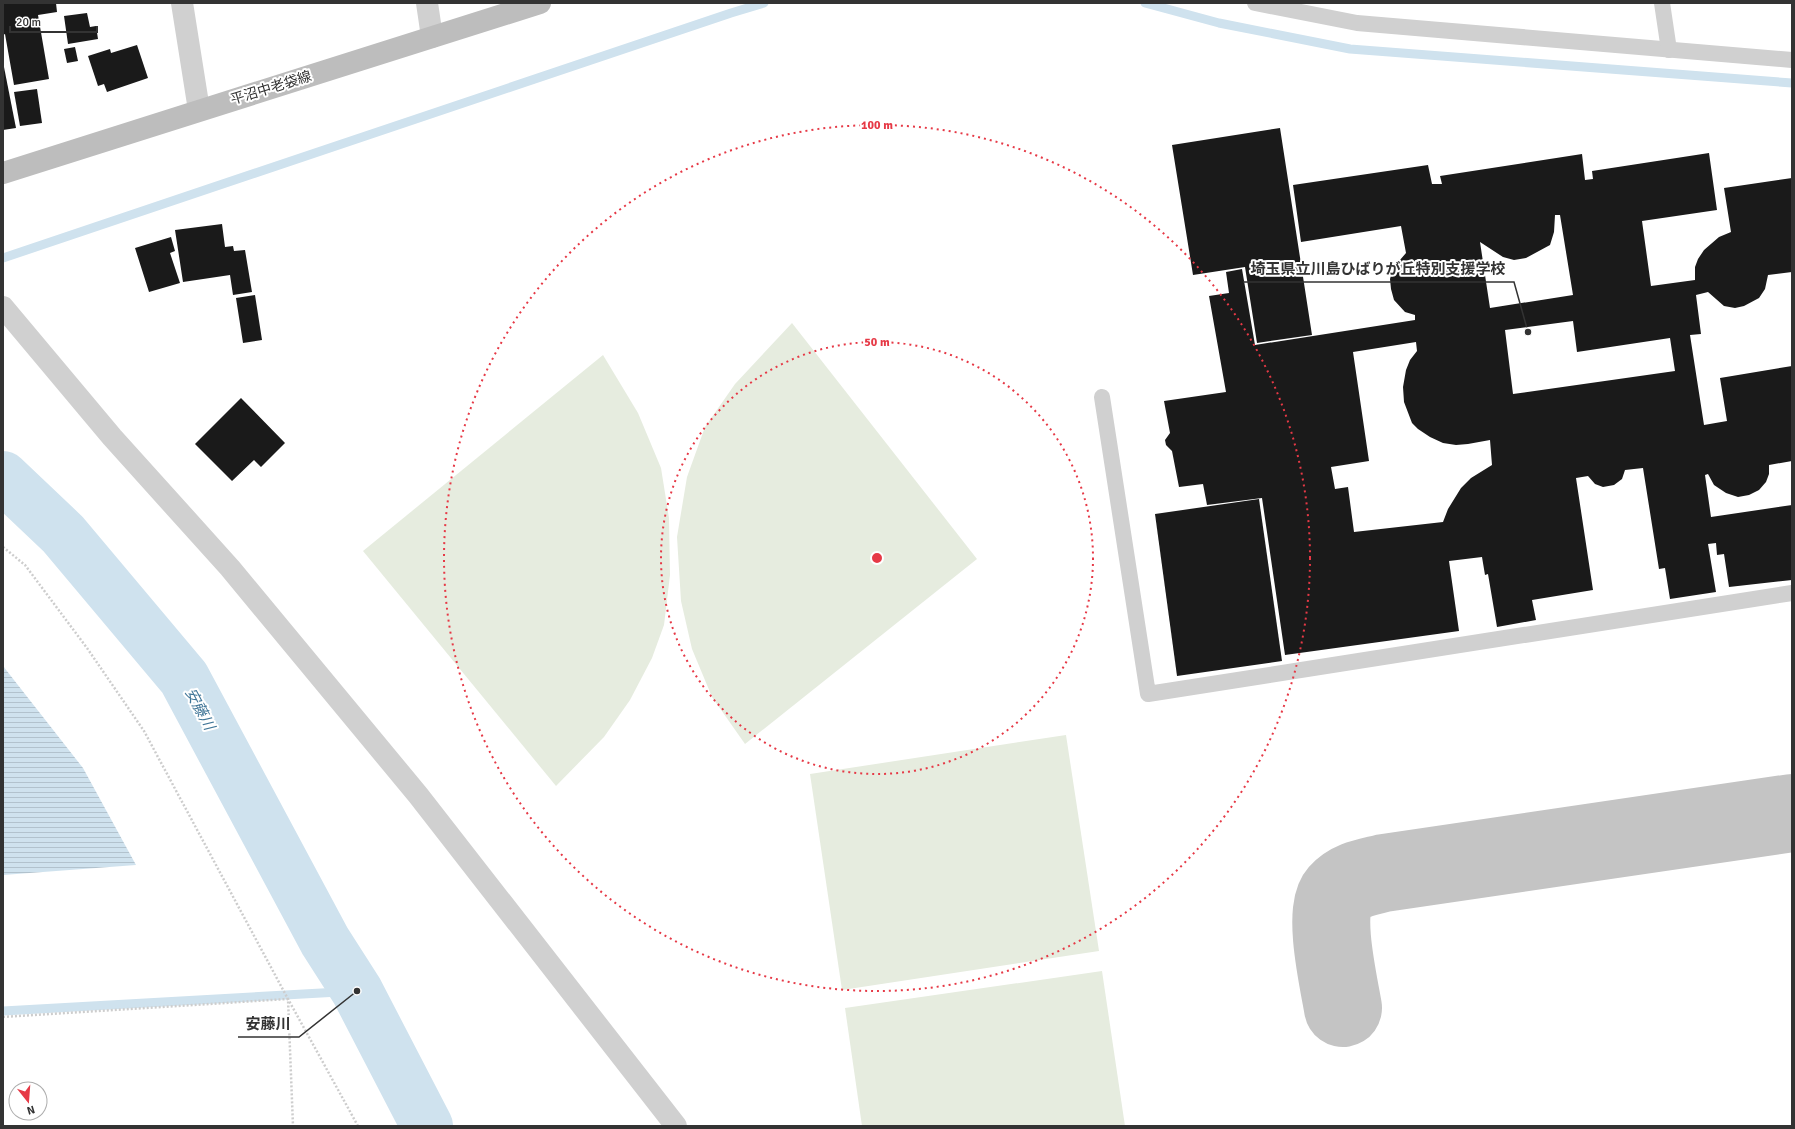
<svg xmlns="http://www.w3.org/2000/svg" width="1795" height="1129" viewBox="0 0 1795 1129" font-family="Signika,'Noto Sans JP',sans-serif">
<defs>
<pattern id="water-rules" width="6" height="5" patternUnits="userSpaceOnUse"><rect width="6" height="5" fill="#cfe2ee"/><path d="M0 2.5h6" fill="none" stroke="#b2c2cd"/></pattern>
</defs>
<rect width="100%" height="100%" fill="#fff"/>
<g fill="#e6ecdf">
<path d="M792,323l185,236 -232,185 -33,-47 -20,-48 -11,-48 -4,-64 10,-60 18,-50 30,-43z"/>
<path d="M603,355l35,58 23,55 8,50 1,57 -6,50 -12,33 -22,42 -26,37 -48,49 -193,-235z"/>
<path d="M1066,735l33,216 -257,39 -32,-216z"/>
<path d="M1102,971l23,155h-263l-17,-118z"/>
</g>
<path fill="url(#water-rules)" d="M3,666l80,102 53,97 -133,10z"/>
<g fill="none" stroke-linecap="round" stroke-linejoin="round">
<g stroke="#cfe2ee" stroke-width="9">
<path d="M1145,3l74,20 131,26 442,34"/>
<path d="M3,258l728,-245 33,-10"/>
<path d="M3,1011l354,-20"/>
</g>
<path stroke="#cfe2ee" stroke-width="52" d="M3,477l60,57 121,144 141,263 32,50 70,135"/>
<path stroke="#c4c4c4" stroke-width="78" d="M1343,1008c-4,-24 -21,-97 -5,-115 12,-14 30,-16 46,-20l408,-60"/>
</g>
<g fill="#1a1a1a" fill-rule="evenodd">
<path d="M3,3h53l1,9 -19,3 11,64 -35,6 -9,-51 -2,1z"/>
<path d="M87,13l3,14 6,-1 2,13 -30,5 -4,-28z"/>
<path d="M137,45l11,33 -41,14 -3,-8 -6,2 -10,-30 22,-7 1,4z"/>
<path d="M75,47l3,14 -11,2 -3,-14z"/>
<path d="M3,62l13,66 -13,2z"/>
<path d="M37,89l5,34 -22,3 -6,-34z"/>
<path d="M1280,128l32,207 -55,8 -12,-76 -52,8 -21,-130z"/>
<path d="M1709,153l8,57 -75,11 9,65 44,-6v-13l3,-8 6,-9 15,-13 12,-5 -7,-44 68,-10v94l-24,3 -3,14 -6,9 -15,8 -9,2 -11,-2 -16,-14 -12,3 5,39 -11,1 14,90 23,-4 -7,-43 72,-12v95l-23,4v9l-3,8 -7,8 -10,5 -11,2 -12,-4 -12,-8 -6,-11 -3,1 6,42 81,-12v75l-63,7 -5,-33 -7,1 -1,-12 -8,1 8,48 -46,7 -5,-31 -6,1 -16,-101 -18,2 -3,9 -8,6 -11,2 -8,-3 -7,-8 -12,2 17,112 -61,10 4,20 -39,7 -9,-53 -3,1 -3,-18 -33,4 10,70 -174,24 -23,-157 -55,7 -4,-21 -24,3 -7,-36 -6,-6 -1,-5 5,-7 -6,-32 62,-9 -17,-96 20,-3 -3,-21 16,-3 13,76 160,-25v-5l-10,-3 -11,-12 -3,-11 -1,-10 3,-11 13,-15 -5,-27 -100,16 -8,-57 135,-20 4,19h10l-2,-8 142,-22 3,26 8,-1 -1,-8zM1555,215h5l13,80 -83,13 -10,-66 23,15 11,3 12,-2 24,-13 4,-13zM1573,321l4,31 93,-14 5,33 -162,23 -8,-64zM1416,342l1,9 -7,9 -4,10 -3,17 1,15 8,21 6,6 12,8 13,6 13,2 12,-1 22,-4 2,25 -21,13 -10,10 -13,21 -5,13 -89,10 -6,-45 -13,2 -4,-22 38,-6 -16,-109z"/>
<path d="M222,224l3,23 8,-1 1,5 11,-1 7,42 -19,3 -3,-20 -47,7 -8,-52z"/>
<path d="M171,237l4,14 -5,2 10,30 -31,9 -14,-44z"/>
<path d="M255,295l7,45 -19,3 -7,-45z"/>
<path d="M241,398l44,45 -24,24 -7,-7 -22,21 -37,-37z"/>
<path d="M1259,499l23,162 -105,15 -22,-162z"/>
</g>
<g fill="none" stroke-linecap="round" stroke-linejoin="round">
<g stroke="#cdcdcd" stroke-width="2.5" stroke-dasharray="2 2" stroke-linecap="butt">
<path d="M3,547l22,18 62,83 57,83 144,268 70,127"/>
<path d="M3,1017l285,-18 5,127"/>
</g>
<g stroke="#d0d0d0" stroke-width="16">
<path d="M1255,3l102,20 435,37"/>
<path d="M1662,3l7,47"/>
<path d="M1102,397l46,297 644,-101"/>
</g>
<g stroke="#d0d0d0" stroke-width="22">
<path d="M182,3l17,107"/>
<path d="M427,3l5,34"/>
</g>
<path stroke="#d0d0d0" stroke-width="22" d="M3,307l109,130 118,131 188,227 258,331"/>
<path stroke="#bdbdbd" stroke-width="22" d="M3,173l537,-170"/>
</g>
<g fill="none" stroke="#e63946" stroke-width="2" stroke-dasharray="2 4">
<circle cx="877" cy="558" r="216"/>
<circle cx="877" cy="558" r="433"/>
</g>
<g text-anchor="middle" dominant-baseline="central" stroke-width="4" stroke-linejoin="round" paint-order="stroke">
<g font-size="14" fill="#333" stroke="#fff">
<text transform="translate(271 88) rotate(-17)">平沼中老袋線</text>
</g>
<g font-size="15" font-style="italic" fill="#3f7597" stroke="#fff">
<text transform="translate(200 709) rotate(62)">安藤川</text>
</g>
</g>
<circle cx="877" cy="558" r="6" fill="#e63946" stroke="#fff" stroke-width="2"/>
<g font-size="12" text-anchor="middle" font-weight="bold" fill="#e63946" stroke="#fff" stroke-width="4" stroke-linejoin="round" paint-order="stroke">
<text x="877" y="129">100 m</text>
<text x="877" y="346">50 m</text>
</g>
<path fill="none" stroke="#333" stroke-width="1.5" d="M1528 332L1514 282H1243M357 991L299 1037H238"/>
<g fill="#333" stroke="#fff" stroke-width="1.5">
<circle cx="1528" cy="332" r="4"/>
<circle cx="357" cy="991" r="4"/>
</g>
<g font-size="15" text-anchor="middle" font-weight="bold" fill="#333" stroke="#fff" stroke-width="4" stroke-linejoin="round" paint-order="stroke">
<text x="1378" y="274">埼玉県立川島ひばりが丘特別支援学校</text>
<text x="268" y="1029">安藤川</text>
</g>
<rect width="1795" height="1129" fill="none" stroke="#333333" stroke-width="8"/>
<g transform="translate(28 1101) rotate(163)"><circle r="19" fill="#ffffff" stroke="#adadad"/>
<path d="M0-3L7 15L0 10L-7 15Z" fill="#e63946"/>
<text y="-6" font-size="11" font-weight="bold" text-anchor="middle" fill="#333333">N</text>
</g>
<path d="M10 26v6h87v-6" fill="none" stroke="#333333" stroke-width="2"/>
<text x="16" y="26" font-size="12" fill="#333333" stroke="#ffffff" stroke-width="3" paint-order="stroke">20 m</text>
</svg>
